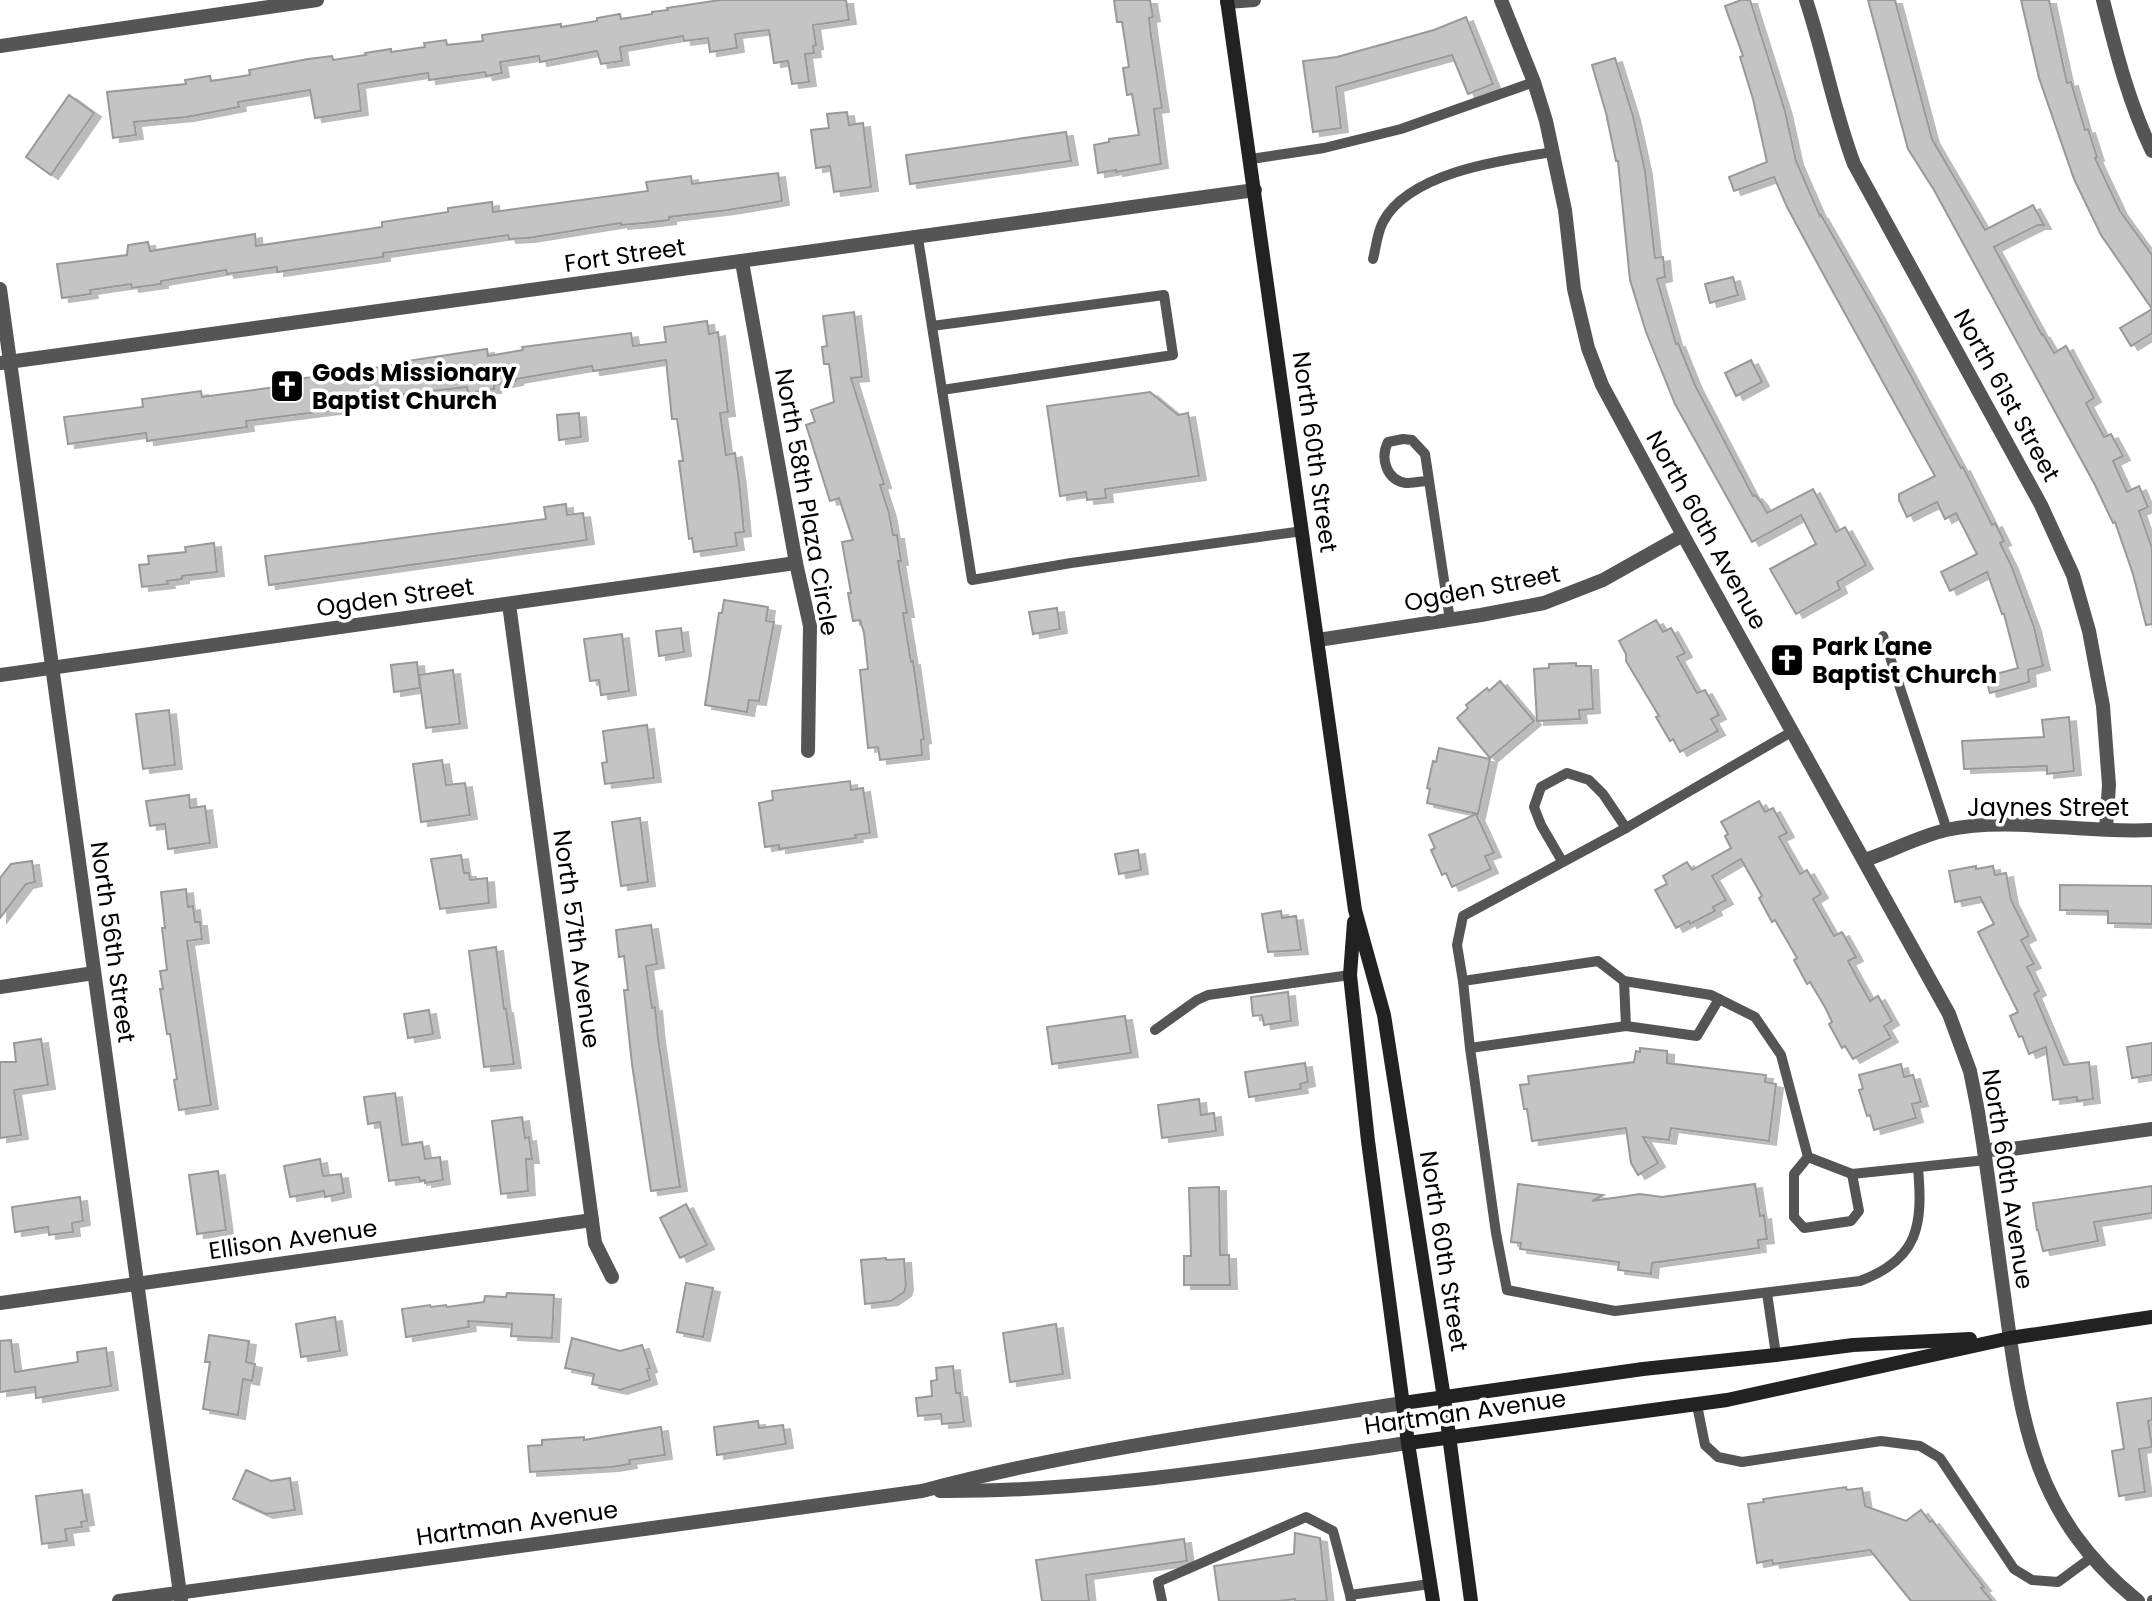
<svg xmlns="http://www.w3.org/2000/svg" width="2152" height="1601" viewBox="0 0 2152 1601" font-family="Poppins,sans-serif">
<defs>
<filter id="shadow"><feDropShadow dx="7" dy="4" stdDeviation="0" flood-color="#0004"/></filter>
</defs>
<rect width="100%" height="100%" fill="#fff"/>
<g fill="#c4c4c4" stroke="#999" stroke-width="2" filter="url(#shadow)">
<path d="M720,0h126l3,20 -36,5 3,20 -3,1 1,7 -9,1 4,28 -17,2 -4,-23 -14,2 -5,-33 -34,4 2,14 -27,4 -2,-14 -24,3 -1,-5 -63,11 2,14 -21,3 -4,-13 -57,11 -1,-6 -39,6 2,11 -16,3 -1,-4 -56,8 -1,-7 -70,11 3,27 -46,7 -5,-28 -72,12 1,5 -52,10 -53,5 2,13 -23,3 -6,-46 79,-8 -1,-4 25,-4 1,5 39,-6 -1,-5 59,-11 24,-3 1,4 33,-5 -1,-2 26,-4v3l34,-5 -1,-4 22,-3 1,5 36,-4 -1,-6 79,-11v3l36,-6v-3l23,-4 1,5 31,-5v-2l16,-2 -1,-2z"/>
<path d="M1114,0h36l3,17 -4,1 2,17 11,73 -8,1 7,55 -45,8v-2l-18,3 -4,-28 15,-3v-3l30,-4 -7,-41 -5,1 -4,-27 6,-1 -7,-45h-5z"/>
<path d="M1741,0h9l35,111 11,50 24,55 1,-1 57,100 83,153 2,-1 29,58 3,-2 9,18 -4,2 11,22 23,62 9,39 -15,4 1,12 -39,11 -5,-16 33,-9 -14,-54h-2l-15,-42 -37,19 -9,-19 36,-18 -21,-41 -11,6 -8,-17 -30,15 -8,-17v-6l36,-18 -108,-195 -40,-74 -13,-30 -40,14 -5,-14 38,-15 -14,-63 -13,-42 3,-1 -18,-50z"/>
<path d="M1868,0h27l37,139 53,91 48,-25 11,20h-6l-44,22 48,88 1,-1 11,19 12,-7 28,52 -8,5 18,34 7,-3 12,22 -10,5 14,31 12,-6 9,21 -9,4 13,37v76l-6,1 -13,-51 -18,-52 -2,1 -18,-38 -161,-295 -26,-41z"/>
<path d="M2021,0h28l18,83 4,-1 14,48 3,-1 9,28 -2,1 25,53 32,44v78l-21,13 -11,-18 32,-19 -51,-74 -27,-56 -35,-101z"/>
<path d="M1466,17l27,67 -25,10 -16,-39 -116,32 5,41 -28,4 -10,-71 34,-4 97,-27z"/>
<path d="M1615,58l18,58 12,55 10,87 8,-1 2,20 -8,2 19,65 2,-1 17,42 58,111 2,-1 6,7 6,11 46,-24 23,43 9,-5 21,38 -29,17 3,7 -44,25 -26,-45 46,-25 -15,-29 -49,27 -77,-138 -29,-72 -16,-52 -12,-119h-2l-10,-48 -14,-48z"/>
<path d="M69,95l25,18 -43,62 -25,-18z"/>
<path d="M847,112l2,13 14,-2 8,64 -37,5 -4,-26 -14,2 -5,-38 18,-2 -2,-14z"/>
<path d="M1066,132l5,29 -161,23 -4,-29z"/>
<path d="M778,173l4,28 -54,9 -59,7v3l-24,3 -24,2v-2l-93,15 -19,1 -1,-4 -125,18v4l-106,15v-5l-50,7 -1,-4 -65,11v3l-29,4 -1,-4 -41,6 1,4 -29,4 -5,-34 70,-9 1,-10 20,-3 2,9 105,-17 1,12 126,-19v-5l66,-10v-4l44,-6 1,10 155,-21 -2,-9 45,-6 1,8z"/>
<path d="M1733,277l5,18 -28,8 -5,-19z"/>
<path d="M854,312l8,65 -11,1 33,106 -4,1 9,28 4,22h4l4,26h-3l9,52h-4l8,49 2,-1 11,78 -3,1 1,15 -42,5 -2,-13 -10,1 -8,-78 8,-1 -4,-36 -4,-13 -7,1 -5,-28h3l-9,-51 11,-2 -14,-42 -9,3 -24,-76 9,-3 -4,-12 23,-8 -5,-38h-5l-2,-17 5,-1 -4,-30z"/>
<path d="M707,321l2,13 9,-2 10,80 -8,1 6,42 9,-2 4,28 5,51 -9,1 2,13 -43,6 -2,-14 -3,1 -10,-78h4l-6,-42h-5l-6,-59 -73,11 -1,-5 -76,13v2l-22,4v4l-26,4 -1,-6 -126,14 1,8 -96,12 1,6 -100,14 -1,-8 -78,11 -4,-27 79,-10 -1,-8 59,-8 1,6 96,-13v-5l109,-16v-2l80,-12 1,7 35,-6 -1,-3 109,-14 2,13 33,-4 -2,-15z"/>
<path d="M1751,360l11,22 -26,14 -11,-23z"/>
<path d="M1150,392l28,23 10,-2 11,63 -94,13 1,9 -19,2 -1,-8 -26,4 -13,-90z"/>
<path d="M579,413l2,24 -22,3 -2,-25z"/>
<path d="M566,504l1,11 16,-2 4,27 -318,45 -4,-29 281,-37 -2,-12z"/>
<path d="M214,543l3,29 -35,4v3l-15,2 1,3 -26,3 -3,-22 10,-1 -1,-8 38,-4 -1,-5z"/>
<path d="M724,600l44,7 -2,14 8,1 -15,79 -10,-1 -2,12 -42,-7 14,-92h3z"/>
<path d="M1057,608l3,21 -27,5 -4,-22z"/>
<path d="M1656,620l7,12 8,-4 14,25 -8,4 20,36 8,-3 14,25 -8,4 7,12 -38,21 -7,-13 -3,2 -14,-24 3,-1 -33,-55v-7l-7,-13z"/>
<path d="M681,628l3,24 -25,4 -3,-25z"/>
<path d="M622,634l7,57 -28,4 -2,-15 -9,1 -6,-42z"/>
<path d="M417,662l3,26 -26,4 -3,-27z"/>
<path d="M1576,663v3h15l2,43 -14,1 1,9 -43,2 -3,-52 15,-1v-4z"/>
<path d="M453,670l7,54 -34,4 -7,-53z"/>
<path d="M1500,681l34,40 -44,37 -33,-40 11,-10 -2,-3 21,-17 2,3z"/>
<path d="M169,710l6,55 -32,4 -7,-55z"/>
<path d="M2069,717l5,54 -27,3v-8l-83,3 -2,-28 82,-4 -2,-17z"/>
<path d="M647,725l7,53 -49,6 -3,-21 5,-1 -4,-31z"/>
<path d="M1439,748l51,11 -12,55 -51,-11 3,-14 -3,-1 6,-27 3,1z"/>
<path d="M442,760l4,25 19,-2 5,32 -49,7 -8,-58z"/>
<path d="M850,781l1,9 12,-2 7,45 -15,2 1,3 -77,11v-4l-14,2 -6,-44 14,-3 -1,-9z"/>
<path d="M189,795l1,13 15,-2 5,37 -42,6 -3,-25 -15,2 -4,-25z"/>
<path d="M1759,801l6,11 8,-4 14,25 -8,4 21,37 7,-4 14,24 -8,5 21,37 8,-4 14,25 -8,4 7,13 15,27 8,-5 14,25 -8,5 7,12 -38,21 -8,-13 -3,2 -13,-24 3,-2 -6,-13 -16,-27 -3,2 -13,-24 3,-2 -22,-38 -3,2 -13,-24 3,-2 -21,-37 -29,17 14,24 -13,7 2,4 -25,13 -1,-3 -13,7 -21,-38 12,-6 -4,-8 24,-14 5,8 39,-22 -6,-12 3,-2 -7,-12z"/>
<path d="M1476,814l18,39 -9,3 6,13 -39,18 -6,-14 -4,2 -11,-25 4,-2 -6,-13z"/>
<path d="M640,818l8,64 -27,4 -9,-64z"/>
<path d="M1138,850l3,20 -22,4 -4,-20z"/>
<path d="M461,855l3,18h5l1,7 17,-2 2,25 -49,6 -9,-50z"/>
<path d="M32,861l3,21 -9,2 -26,34v-40l11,-14z"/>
<path d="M1976,866v3l17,-3 2,9 11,-2 5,27 18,36 -8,4 13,24 -7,3 12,24 -5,3 30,71 25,-3 4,37 -16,2v-4l-24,3 -7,-53 -17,7 -7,-18 -3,1 -9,-21 8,-4 -40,-80 16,-8 -14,-27 -25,5 -6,-31z"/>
<path d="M2060,885l92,1v38l-44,-1v-12l-48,-1z"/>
<path d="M186,889l2,18 5,-1 2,16h5l2,17 -15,2 24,164 -32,5 -5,-30 3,-1 -7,-45h-3l-7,-45h3l-3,-18 7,-1 -5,-42h3l-4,-36z"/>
<path d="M1281,911l1,7 14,-2 5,34 -33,2 -6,-38z"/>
<path d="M651,925l6,39 -11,2 6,42 3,-1 3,31 22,149 -29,4 -19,-127 -8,-74h4l-4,-34 -5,1 -3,-27z"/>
<path d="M496,947l8,62h2l8,55 -30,3 -15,-116z"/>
<path d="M1288,992l3,29 -27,4 -2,-10 -9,1 -2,-19z"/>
<path d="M429,1010l4,24 -25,4 -4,-24z"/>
<path d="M1125,1016l6,37 -79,11 -5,-37z"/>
<path d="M41,1039l7,46 -34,5 7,45 -21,3v-76h16l-2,-19z"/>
<path d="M2152,1043v32l-20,3 -5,-31z"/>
<path d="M1640,1048l27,3v12l99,12 -1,7 11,2 -7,57 -98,-13 -2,12 -26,-3 15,26 -20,12 -7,-12 -5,-35 -94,13 -5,-32h-3l-4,-24 9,-1 -1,-8 106,-14 2,-11 4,1z"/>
<path d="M1305,1063l3,19 -8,2 1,5 -52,8 -4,-25z"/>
<path d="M1901,1064l3,13 9,-2 8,27 -9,2 4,14 -42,12 -4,-15 -3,1 -8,-26 4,-1 -4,-14z"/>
<path d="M395,1093l7,52 20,-3 3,17 15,-2 3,23 -18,3v-3l-5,1 -1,-4 -30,4 -9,-59 -12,2 -4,-27z"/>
<path d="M1199,1099l2,16 13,-2 2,18 -54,7 -4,-33z"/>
<path d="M522,1117l3,21 4,-1 3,22h-6l2,32 -27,3 -9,-73z"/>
<path d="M320,1159l3,17 18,-2 3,19 -19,4 -1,-6 -34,6 -6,-31z"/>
<path d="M218,1171l8,59 -29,4 -8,-59z"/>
<path d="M1518,1184l85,11 -11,6 48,-7 22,3 93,-13 5,32 4,-1 3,24 -9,1 1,8 -107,15 -1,11 -33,-4 1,-8 -99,-13 1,-6 -10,-1z"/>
<path d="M2152,1186v27l-58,9 4,19 -55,10 -5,-21h-1l-4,-27z"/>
<path d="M1219,1187l1,68h9l1,30h-46v-29h7l-2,-68z"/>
<path d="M80,1197l3,24 -11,2 1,9 -24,3 -1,-8 -33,5 -3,-25z"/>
<path d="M686,1204l21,41 -27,13 -20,-40z"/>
<path d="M886,1258v2l18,-1 2,27 -2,6 -13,9 -26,3 -4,-44z"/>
<path d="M686,1283l27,5 -10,49 -26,-5z"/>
<path d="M507,1293l47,2 -2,43 -41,-2 1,-12 -44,-3 1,6 -63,10 -4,-28 28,-4 1,2 15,-2 1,2 37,-5 1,-6 21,1z"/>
<path d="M335,1317l5,34 -39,6 -5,-33z"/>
<path d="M1056,1324l7,50 -53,8 -7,-49z"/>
<path d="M209,1335l40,6 -3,21 9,2 -3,17 -9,-2 -5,36 -35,-6 7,-47h-5z"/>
<path d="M572,1338l48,13 22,-6 8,23 -3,1 3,11 -30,10 -28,-6 2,-10 -29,-6z"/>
<path d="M11,1340l4,32 63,-10 -1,-10 29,-4 5,38 -75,12 -1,-11 -35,5v-51z"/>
<path d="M953,1366l3,27h4l4,29 -22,2 -1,-10 -23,2 -2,-18 16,-2 -1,-15 6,-1 -1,-12z"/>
<path d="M2152,1398v22l-4,1 4,26 -13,2 6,43 -26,4 -7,-45 12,-2 -7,-46z"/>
<path d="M758,1421l1,7 24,-3 3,19 -69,11 -3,-28z"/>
<path d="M661,1427l4,28 -36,5 1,4 -18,3 -82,5 -2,-26 14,-1v-5l42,-3v3z"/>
<path d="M246,1470l25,11 19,-3 5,32 -29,4 -33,-15z"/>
<path d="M1846,1487l1,3 15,-2 3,18 41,15 15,-11 9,12 2,-2 30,39 22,28 -3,1 11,13h-81l-41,-51 -97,14 -1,-4 -15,3 -9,-59 16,-2 -1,-3z"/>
<path d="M82,1490l5,31 -6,1 1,5 -17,2 2,12 -25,3 -6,-48z"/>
<path d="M1295,1533l25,5 7,63h-32v-2l-16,2h-60l-5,-35 80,-12z"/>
<path d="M1184,1539l3,22 -101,14 3,26h-47l-6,-41z"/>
</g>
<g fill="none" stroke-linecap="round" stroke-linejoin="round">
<g stroke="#555" stroke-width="10">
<path d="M1251,159l73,-11 77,-19 133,-47"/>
<path d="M918,238l54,342 99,-17 232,-32"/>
<path d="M1373,259c3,-11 4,-26 10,-37 26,-50 120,-62 170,-70"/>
<path d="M932,326l232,-31 9,60 -231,35"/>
<path d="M1429,481c-7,0 -16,2 -23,2 -20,-3 -26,-25 -18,-41l15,-3 9,1 13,14 2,13 23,153"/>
<path d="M1883,636l64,194"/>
<path d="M1793,731l-167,97 -163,88 -6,29 6,36 135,-20 26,20 87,14 44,22 26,38 27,102 44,17 134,-14"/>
<path d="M1562,861l-21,-36 -7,-18 7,-20 26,-14 22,7 14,14 23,34"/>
<path d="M1463,981l7,67"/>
<path d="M1624,981l2,45 71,10 22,-37"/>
<path d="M1626,1026l-156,22 26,185 11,57 108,21 245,-30c59,-22 63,-56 58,-113"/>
<path d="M1155,1030l42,-30 11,-5 142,-20"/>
<path d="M1808,1157l-14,17v43l10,11 47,-7 8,-10 -7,-37"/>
<path d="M1767,1293l9,62"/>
<path d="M1697,1405l8,40 13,12 24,5 139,-21 39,5 20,12 74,111 18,11 26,2 34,-25"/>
<path d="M1162,1601l-4,-19 148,-65 27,14 17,64"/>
<path d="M1351,1601l-1,-6 80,-11"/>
<path d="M2152,1601v-1"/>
</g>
<g stroke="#555" stroke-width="14">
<path d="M1501,0l33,82 12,39 19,89 9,79 14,59 14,37 81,150 266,479 21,57 7,35c11,63 18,126 27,189 17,126 28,220 134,306"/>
<path d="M1806,0c18,54 28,111 48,164l187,341 32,70 16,56 14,75 6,79 -3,44"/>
<path d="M2103,0c13,52 26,103 49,151"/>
<path d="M1227,2l27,-2"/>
<path d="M0,46l317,-46"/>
<path d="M742,262l54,301 14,63 -2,125"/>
<path d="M0,289l181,1312"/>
<path d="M1,363l1254,-173"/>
<path d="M509,604l86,639 17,34"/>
<path d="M1318,640l163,-25 63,-12 59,-23 80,-45"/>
<path d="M0,675l796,-112"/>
<path d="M1865,860c27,-9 52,-23 81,-30 64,-14 140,4 206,0"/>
<path d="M0,987l94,-14"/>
<path d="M1984,1150l28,-1 140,-20"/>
<path d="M0,1303l592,-83"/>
</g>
<g stroke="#555" stroke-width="14">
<path d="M940,1491c157,1 313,-26 468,-48"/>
<path d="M119,1601l803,-110c157,-42 320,-62 481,-88"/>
</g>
<g stroke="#222" stroke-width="14">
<path d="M1227,0l128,910 29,105 60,383 27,203"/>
<path d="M1354,922l-4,53 18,166 40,302 25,158"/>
<path d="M1403,1403l240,-34 133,-14 77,-10 117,-6"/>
<path d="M1408,1443l319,-43 283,-62 142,-21"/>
</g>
</g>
<defs>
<g id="church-square" transform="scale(1.75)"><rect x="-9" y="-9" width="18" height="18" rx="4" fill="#000" stroke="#fff"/><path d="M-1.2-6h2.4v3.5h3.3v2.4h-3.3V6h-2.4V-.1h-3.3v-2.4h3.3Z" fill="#fff"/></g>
</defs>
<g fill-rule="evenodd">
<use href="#church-square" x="287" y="386"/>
<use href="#church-square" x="1787" y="660"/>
</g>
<g text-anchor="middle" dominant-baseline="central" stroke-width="7" stroke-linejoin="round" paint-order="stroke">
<g font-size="24" fill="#000" stroke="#fff">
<text transform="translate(625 255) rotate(-8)">Fort Street</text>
<text transform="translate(2007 395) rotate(61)">North 61st Street</text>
<text transform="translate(1315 452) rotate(82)">North 60th Street</text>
<text transform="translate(807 502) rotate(80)">North 58th Plaza Circle</text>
<text transform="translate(1707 530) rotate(61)">North 60th Avenue</text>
<text transform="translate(1482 588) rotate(-11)">Ogden Street</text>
<text transform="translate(395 597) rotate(-8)">Ogden Street</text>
<text x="2048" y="807">Jaynes Street</text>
<text transform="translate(577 939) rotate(82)">North 57th Avenue</text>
<text transform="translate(113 942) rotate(82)">North 56th Street</text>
<text transform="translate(2008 1179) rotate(81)">North 60th Avenue</text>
<text transform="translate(293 1239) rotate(-8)">Ellison Avenue</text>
<text transform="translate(1444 1251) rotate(81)">North 60th Street</text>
<text transform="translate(1465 1412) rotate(-8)">Hartman Avenue</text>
<text transform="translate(517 1523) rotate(-8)">Hartman Avenue</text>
</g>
<g font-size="24" font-weight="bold" fill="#000" stroke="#fff" text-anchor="start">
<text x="312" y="372">Gods Missionary<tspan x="312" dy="28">Baptist Church</tspan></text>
<text x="1812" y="646">Park Lane<tspan x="1812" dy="28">Baptist Church</tspan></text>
</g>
</g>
</svg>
